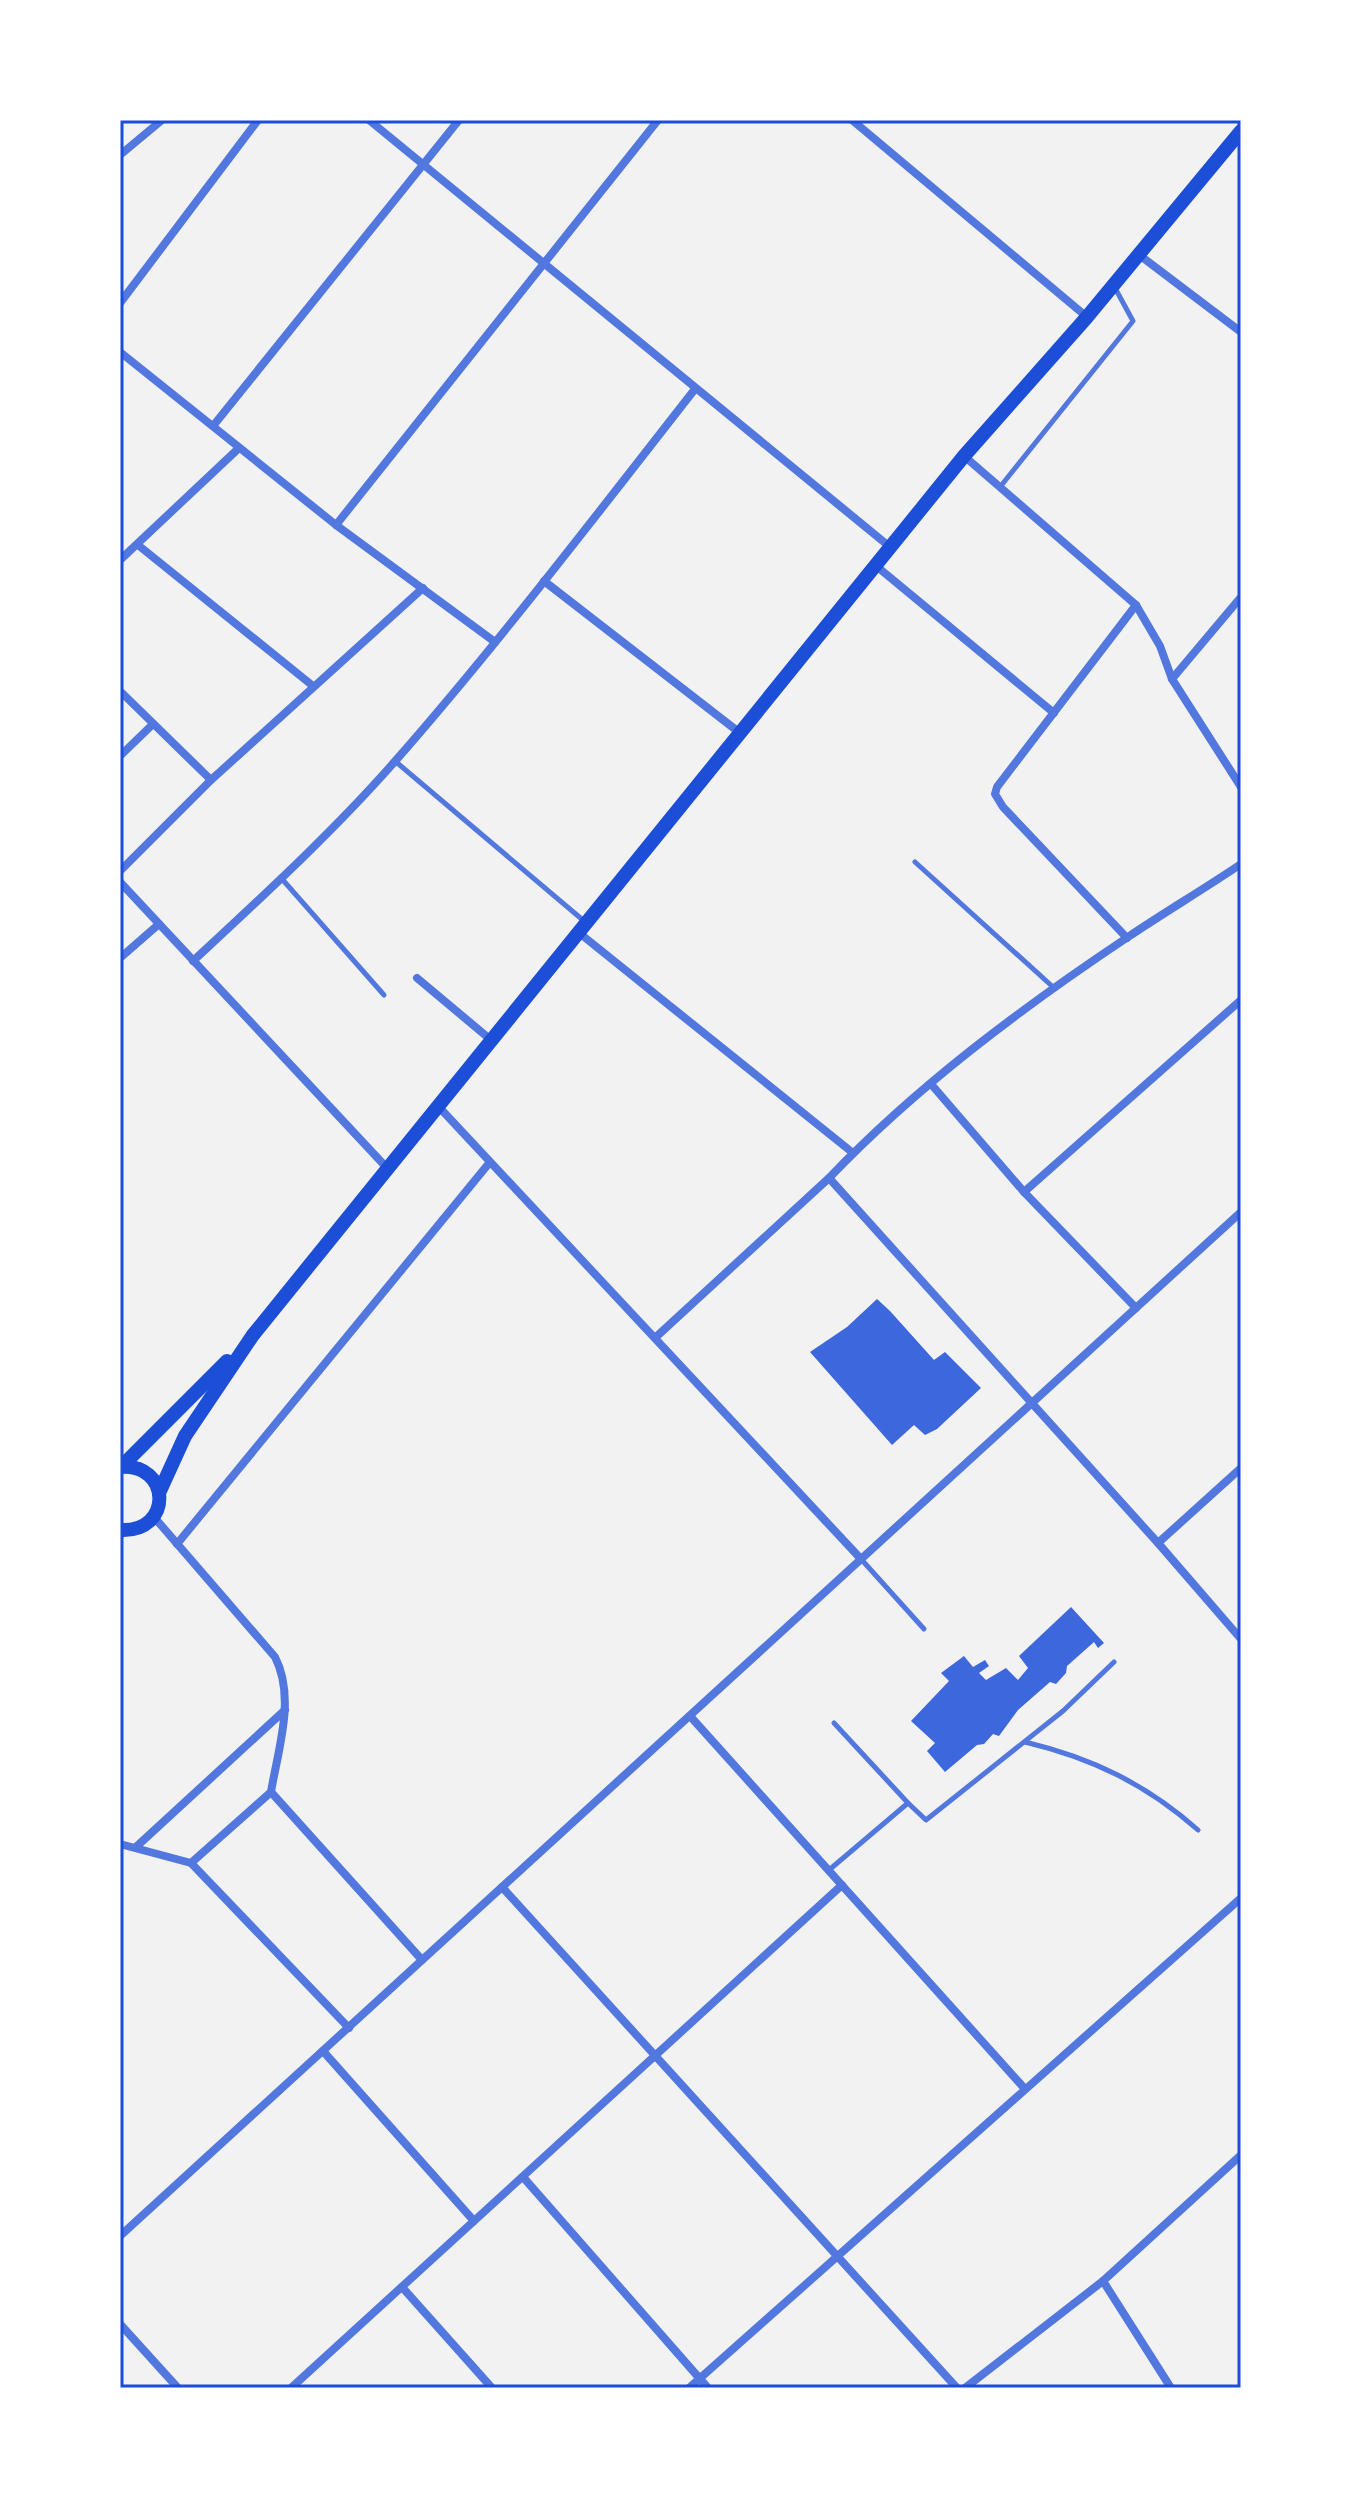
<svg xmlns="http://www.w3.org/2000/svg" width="1361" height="2508" viewBox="0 0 1361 2508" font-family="'Crimson Pro',serif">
<rect width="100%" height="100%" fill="#f2f2f2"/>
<g fill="#3d67dc">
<path d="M877,1299l13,12 44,49 11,-8 36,36 -44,41 -12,6 -11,-10 -22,20 -82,-93 37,-25z"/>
<path d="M1071,1607l33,36 -6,5 -4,-6 -27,24 -1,7 -10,11 -6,-2 -32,28 -19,26 -6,-2 -9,10 -7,1 -32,27 -18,-21 8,-8 -24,-22 38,-40 -8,-8 23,-17 9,11 12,-7 4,6 -10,7 7,7 20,-12 12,12 10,-12 -9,-12z"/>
</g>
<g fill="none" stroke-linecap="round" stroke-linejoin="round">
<g stroke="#5277de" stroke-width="5">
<path d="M1000,487l133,-166 -18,-33"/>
<path d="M395,761l189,160"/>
<path d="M915,862l138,125"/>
<path d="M282,879l102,116"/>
<path d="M861,1559l63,70"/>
<path d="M834,1723l74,80"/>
<path d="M1025,1742c67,16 121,42 173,88"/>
<path d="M829,1870l79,-67 18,17 137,-109 51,-49"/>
</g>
<g stroke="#5277de" stroke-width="8">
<path d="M369,120l521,427"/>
<path d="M852,120l235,197"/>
<path d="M120,155l42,-35"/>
<path d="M1138,254l103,78"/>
<path d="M120,303l138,-183"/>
<path d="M120,352l216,173 159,117"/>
<path d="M213,426l246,-306"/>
<path d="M964,456l172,149 24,41 12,33 69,108"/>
<path d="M336,525l322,-405"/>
<path d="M138,545l175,141"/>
<path d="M120,560l119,-112"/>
<path d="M875,565l179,148"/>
<path d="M544,581l196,152"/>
<path d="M1172,679l69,-82"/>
<path d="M120,691l91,89"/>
<path d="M120,756l32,-31"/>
<path d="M120,871l91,-91 212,-192"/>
<path d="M120,882l267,286"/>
<path d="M578,932l275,221"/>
<path d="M1127,938l-124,-131 -8,-13 2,-7 139,-182"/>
<path d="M120,958l39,-34"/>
<path d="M193,961c70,-65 141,-130 204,-202 104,-119 200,-245 298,-370"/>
<path d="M417,978l74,62"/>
<path d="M931,1084l93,108 112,116"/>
<path d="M438,1106l423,453"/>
<path d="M829,1178l329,365 83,96"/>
<path d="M1024,1192l217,-192"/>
<path d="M656,1337l173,-159c88,-92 194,-171 299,-241 37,-25 76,-48 113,-73"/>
<path d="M154,1517l121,140c21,41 3,92 -4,135l151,168"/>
<path d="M1158,1543l83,-75"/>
<path d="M177,1544l313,-382"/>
<path d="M690,1716l335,373"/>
<path d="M120,1844l71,19 158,165"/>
<path d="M136,1847l149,-137"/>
<path d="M191,1863l80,-71"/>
<path d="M502,1887l455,501"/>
<path d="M323,2051l151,170"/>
<path d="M523,2177l185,211"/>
<path d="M120,2236l1121,-1024"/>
<path d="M1103,2281l68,107"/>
<path d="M402,2287l90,101"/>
<path d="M120,2324l58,64"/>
<path d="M291,2388l551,-503"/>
<path d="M689,2388l552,-490"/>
<path d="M965,2388l138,-107 138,-126"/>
</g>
<g stroke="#1d4ed8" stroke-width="14">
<path d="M122,1466l105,-105"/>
<path d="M120,1467c51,-5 54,66 0,63"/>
<path d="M159,1493l26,-57 68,-101 711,-879 123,-139 154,-186"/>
</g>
</g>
<rect width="1361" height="2508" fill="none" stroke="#ffffff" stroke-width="244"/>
<rect x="122" y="122" width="1117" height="2264" fill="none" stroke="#1d4ed8" stroke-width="3"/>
</svg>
